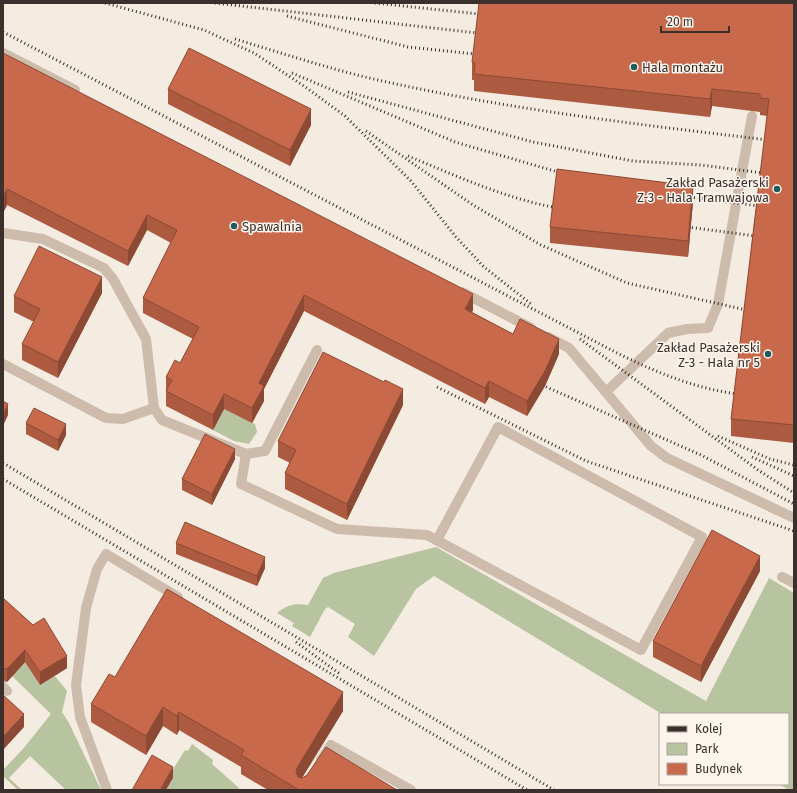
<svg xmlns="http://www.w3.org/2000/svg" width="797" height="793" viewBox="0 0 797 793" font-family="'Fira Sans',sans-serif">
<rect width="100%" height="100%" fill="#f4ebe1"/>
<g fill="#b8c4a0">
<path d="M224,409l31,15 2,8 -8,12 -15,-3 -21,-11z"/>
<path d="M436,547l270,154 63,-123 25,15v197h-5l-10,-6h9v-70h-126l-228,-138 -18,13 -42,67 -26,-19 7,-13 -27,-17 -3,2 -15,28 -18,-11 2,-3 -17,-10c11,-9 18,-10 31,-8l15,-27 11,-5z"/>
<path d="M28,633l12,52 15,-9 12,15 -5,21 7,11 32,67h-35l-36,-34 -21,22 13,12h-4l-15,-14v-6l20,-21 28,-35 -39,-38z"/>
<path d="M192,744l21,16 -1,4 27,24v2h-73l7,-12 -4,-2 16,-26 3,1z"/>
</g>
<g fill="none" stroke-linecap="round" stroke-linejoin="round">
<g stroke="#cdbbac" stroke-width="10">
<path d="M3,53l72,37"/>
<path d="M3,233l40,6 61,29 9,11 33,60 8,69 8,12 84,34 19,-3 52,-101"/>
<path d="M462,292l69,36"/>
<path d="M548,337l21,11 82,98 16,12 127,60"/>
<path d="M3,364l103,54 17,1 31,-11"/>
<path d="M606,392l62,-59 19,-4 21,-1 10,-24 34,-188"/>
<path d="M246,454l-5,30 96,45 90,6 214,115 61,-113 -204,-110 -61,113"/>
<path d="M782,577l12,6"/>
<path d="M3,687l4,4"/>
<path d="M321,760l10,-15 80,45"/>
<path d="M107,790l-27,-73 -4,-32 10,-77 11,-39 9,-15 72,43"/>
</g>
<g stroke="#3b302b" stroke-width="3" stroke-dasharray="1 3" stroke-linecap="butt">
<path d="M105,3l99,27 50,23 50,33 41,30 66,65 45,56 28,30 47,37"/>
<path d="M215,3l262,30"/>
<path d="M375,3l104,11"/>
<path d="M287,16l121,31 67,7"/>
<path d="M3,32l616,322c41,20 80,36 126,41"/>
<path d="M235,39c43,13 86,27 130,38 141,33 286,49 429,66"/>
<path d="M292,73l163,69 113,33"/>
<path d="M348,92l185,50 100,19 68,4 93,12"/>
<path d="M366,131l107,74 68,40 86,38 128,29"/>
<path d="M408,156c51,21 101,44 155,53"/>
<path d="M682,196l85,11"/>
<path d="M680,226l83,11"/>
<path d="M580,339l178,131 36,23"/>
<path d="M535,382l166,73 93,49"/>
<path d="M437,387l149,74 208,70"/>
<path d="M718,436l52,23 24,6"/>
<path d="M752,457l42,19"/>
<path d="M3,463l551,327"/>
<path d="M3,479l524,311"/>
<path d="M296,642l44,32"/>
</g>
</g>
<g fill="#ac5a40">
<path d="M794,3v440l-63,-7v-17l36,-303 -7,-1v-3l-48,-6 -2,11 -236,-26v-11h-2v-18z"/>
<path d="M3,53l470,257 -1,2 41,22 46,20 -14,32 -18,30 -38,-19 -4,7 -181,-93 -40,78v12l-12,22 -28,-14 -11,21 -47,-24v-29l14,-14 13,-24 -50,-26v-15l28,-55 -24,-13 -19,36 -121,-61 -4,8z"/>
<path d="M168,89l143,36 -21,41 -122,-62z"/>
<path d="M693,202l-5,55 -138,-14v-16z"/>
<path d="M102,293l-44,85 -36,-18v-16l12,-22 -20,-10v-16z"/>
<path d="M403,405l-56,115 -62,-31v-16l5,-10 -12,-6v-16z"/>
<path d="M26,423l40,12 -8,16 -32,-17z"/>
<path d="M235,459l-23,46 -30,-15v-11z"/>
<path d="M176,543l89,25 -8,18 -81,-32z"/>
<path d="M760,571l-59,111 -48,-25v-16z"/>
<path d="M3,598l64,70 -27,17 -15,-23 -18,20 -4,-1z"/>
<path d="M115,677l228,34 -41,67 95,12h-129l-27,-16v-7l-62,-37 -2,5 -14,-9 -17,29 -55,-33v-18z"/>
</g>
<g fill="#8c4a34">
<path d="M712,89v17l-2,11v-18z"/>
<path d="M311,109v16l-21,41v-16z"/>
<path d="M693,186v16l-5,55v-16z"/>
<path d="M7,189v16l-4,8v-16z"/>
<path d="M147,215v15l-19,36v-15z"/>
<path d="M102,277v16l-44,85v-16z"/>
<path d="M473,294v16l-8,15v-16z"/>
<path d="M304,295v16l-40,78v12l-12,22v-15l7,-25z"/>
<path d="M559,339v15l-14,32 -18,30v-15z"/>
<path d="M489,381v16l-4,7v-16z"/>
<path d="M403,389v16l-56,115v-16z"/>
<path d="M224,394v15l-11,21v-15z"/>
<path d="M8,404v11l-5,11v-11z"/>
<path d="M66,424v11l-8,16v-11z"/>
<path d="M235,449v10l-23,46v-11z"/>
<path d="M760,556v15l-59,111v-16z"/>
<path d="M265,557v11l-8,18v-10z"/>
<path d="M25,650v12l-18,20v-13z"/>
<path d="M67,656v12l-27,17v-13z"/>
<path d="M343,692v19l-46,75 -1,-14 1,-4z"/>
<path d="M163,707v19l-17,29v-19z"/>
<path d="M179,712v18l-2,5v-19z"/>
<path d="M24,714v13l-21,23v-13z"/>
<path d="M173,767v11l-7,12h-6z"/>
</g>
<g fill="#c8694b" stroke="#8c4a34">
<path d="M479,3h315v422l-63,-6 38,-320 -9,-1v-4l-48,-5 -2,10 -236,-25 1,-11 -3,-1z"/>
<path d="M189,48l122,61 -21,41 -122,-61z"/>
<path d="M3,53l470,241 -8,15 48,25 7,-15 39,20 -14,32 -18,30 -38,-20 -4,7 -181,-93 -45,88 5,3 -12,22 -28,-14 -11,21 -47,-24 6,-11 -6,-3 9,-17 5,3 19,-36 -56,-29 34,-68 -30,-15 -19,36 -121,-62 -4,8z"/>
<path d="M557,169l136,17 -5,55 -138,-14z"/>
<path d="M39,246l63,31 -44,85 -36,-18 18,-35 -26,-13z"/>
<path d="M323,352l61,30 1,-2 18,9 -56,115 -62,-31 11,-23 -18,-9z"/>
<path d="M3,401l5,3 -5,11z"/>
<path d="M34,408l32,16 -8,16 -32,-17z"/>
<path d="M205,434l30,15 -23,45 -30,-15z"/>
<path d="M185,522l80,35 -8,19 -81,-33z"/>
<path d="M712,530l48,26 -59,110 -48,-25z"/>
<path d="M167,589l176,103 -46,76 -1,4 2,5 4,1 5,-3 19,-28 71,43h-98l-58,-35 3,-5 -65,-38 -2,4 -14,-9 -17,29 -55,-32 18,-30 6,3z"/>
<path d="M3,598l30,27 11,-7 23,38 -27,16 -15,-22 -18,19 -4,-1z"/>
<path d="M3,695l21,19 -21,23z"/>
<path d="M152,755l21,12 -13,23h-28z"/>
</g>
<g fill="#1f5a5e" stroke="#fbf5ee" stroke-width="1.5">
<circle cx="634" cy="67" r="4"/>
<circle cx="777" cy="189" r="4"/>
<circle cx="234" cy="226" r="4"/>
<circle cx="768" cy="354" r="4"/>
</g>
<g text-anchor="middle" dominant-baseline="central" stroke-width="3" stroke-linejoin="round" paint-order="stroke">
<g font-size="13" fill="#3b302b" stroke="#fbf5ee" text-anchor="start">
<text x="642" y="67">Hala montażu</text>
<text x="769" y="182" text-anchor="end">Zakład Pasażerski<tspan x="769" dy="15">Z-3 - Hala Tramwajowa</tspan></text>
<text x="242" y="226">Spawalnia</text>
<text x="760" y="347" text-anchor="end">Zakład Pasażerski<tspan x="760" dy="15">Z-3 - Hala nr 5</tspan></text>
</g>
</g>
<rect width="797" height="793" fill="none" stroke="#3b302b" stroke-width="8"/>
<rect x="659" y="713" width="130" height="72" fill="#fbf5ee" stroke="#aea6a0"/>
<rect x="667" y="726" width="20" height="6" fill="#3b302b" stroke="#aea6a0"/>
<text x="695" y="733" font-size="12" fill="#3b302b">Kolej</text>
<rect x="667" y="743" width="20" height="12" fill="#b8c4a0" stroke="#aea6a0"/>
<text x="695" y="753" font-size="12" fill="#3b302b">Park</text>
<rect x="667" y="763" width="20" height="12" fill="#c8694b" stroke="#aea6a0"/>
<text x="695" y="773" font-size="12" fill="#3b302b">Budynek</text>
<path d="M661 26v6h68v-6" fill="none" stroke="#3b302b" stroke-width="2"/>
<text x="667" y="26" font-size="12" fill="#3b302b" stroke="#fbf5ee" stroke-width="3" paint-order="stroke">20 m</text>
</svg>
